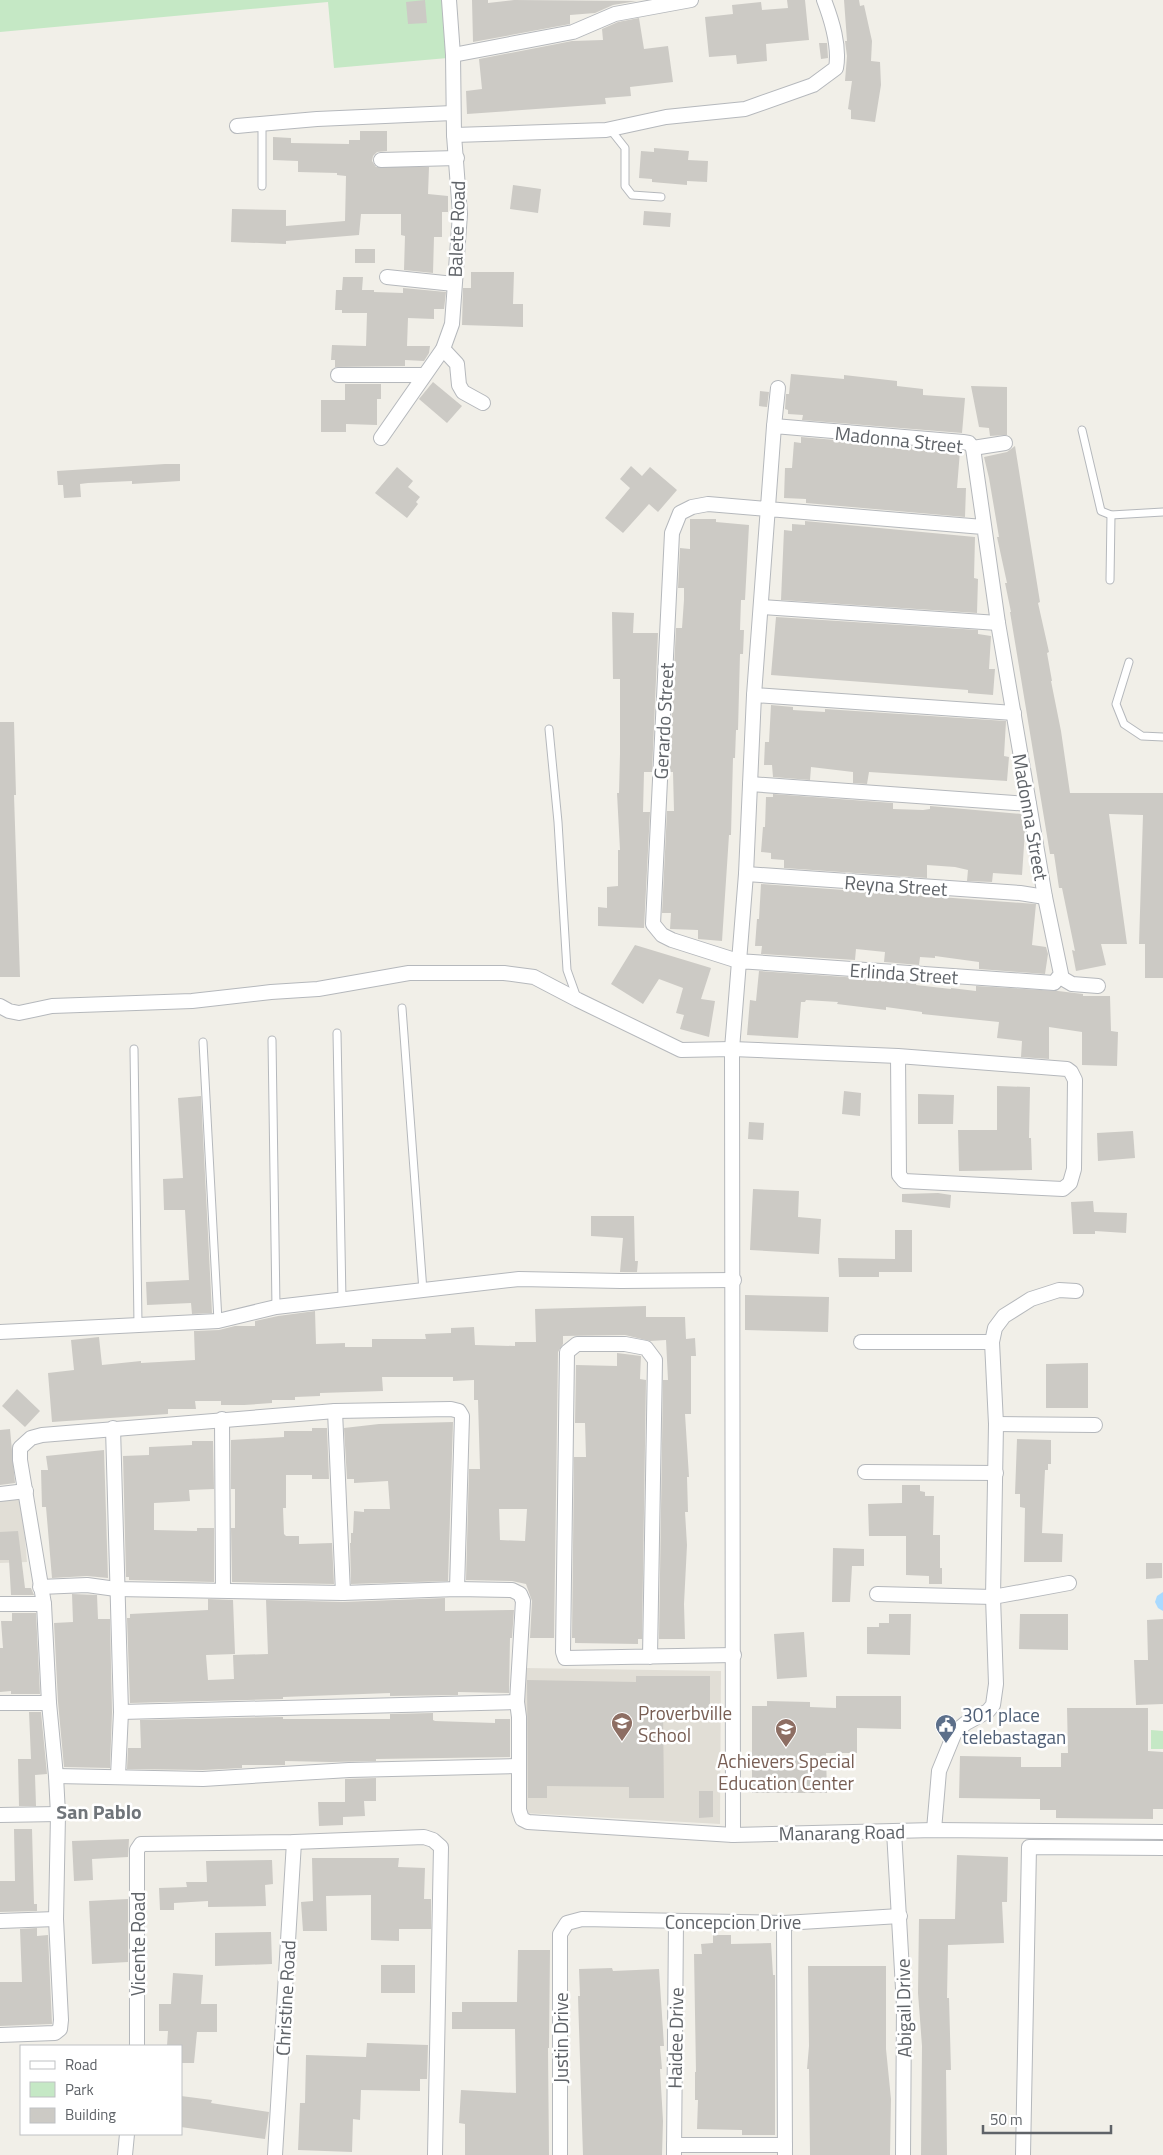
<svg xmlns="http://www.w3.org/2000/svg" width="1163" height="2155" viewBox="0 0 1163 2155" font-family="'Titillium Web',sans-serif">
<rect width="100%" height="100%" fill="#f1efe8"/>
<g fill="#e1ded6">
<path d="M0,1490h21l6,72 -27,1z"/>
<path d="M524,1668l197,3 -1,153 -196,-11z"/>
</g>
<g fill="#c5e8c5">
<path d="M0,0h453l6,57 -125,11 -6,-66 -328,30z"/>
<path d="M1151,1730l12,1v18h-12z"/>
</g>
<path fill="#aadaff" d="M1163,1592v19l-5,-3 -3,-6 2,-6z"/>
<g fill="#cccac5" fill-rule="evenodd">
<path d="M425,0l2,23 -19,1 -2,-22z"/>
<path d="M472,0h16v3l26,-3 123,1 -24,4 -18,8 -25,2v9l-97,18z"/>
<path d="M787,0h18l4,40 -43,4 1,17 -30,3 -1,-9 -27,2 -4,-40 28,-3 -1,-9 29,-3 1,8 26,-2z"/>
<path d="M844,0h15l1,6 4,-1 8,36 -1,20 9,1 1,23 -6,37 -24,-3v-9l-3,-1 4,-28h-7l2,-25 -2,-15h2z"/>
<path d="M639,18l5,31 24,-3 5,36 -43,5 1,9 -26,2 1,6 -139,10 -1,-23 16,-2 -3,-30 93,-18 31,-1 -1,-11 16,-7z"/>
<path d="M819,43h8l1,15 -7,1z"/>
<path d="M360,131h27v20l-10,1 -4,4 -1,5 4,6h53l-1,27 20,2v16h-6v25h-8l-1,36 -29,-3 1,-34 -4,-1v-21h-40l-2,21 -73,6v3l-55,-2 1,-33 54,1v16l59,-5 1,-45 -9,-1v-2l-39,-1v-11l-25,-1v-23l18,1v5l58,1v-4h11z"/>
<path d="M654,148l35,3 -1,9 20,1 -1,21 -20,-1v4l-35,-3v-3l-13,-1 2,-27 13,1z"/>
<path d="M513,185l28,4 -3,24 -28,-4z"/>
<path d="M644,211l27,2 -1,14 -27,-2z"/>
<rect x="355" y="249" width="20" height="14"/>
<path d="M471,272h43l-1,32h10v23l-61,-2 1,-37h8z"/>
<path d="M343,277h20l-1,13h12v2l29,1v-5l43,4 -2,17h-10v10l-26,-1 -1,28h23l-1,7 -5,8 -19,-1v6l-70,1v-7h-4l1,-15 34,1 1,-33h-25v-3h-7l1,-20h6z"/>
<path d="M791,374l53,5v-4l53,6v5l26,3v6l42,3 -3,35 -160,-13 1,-5 -15,-1v-4l-3,-1 1,-15h3z"/>
<path d="M433,382l29,24 -15,17 -28,-24z"/>
<path d="M345,384h36v15h-4v26l-31,-1v8h-25v-32h24z"/>
<path d="M971,386l36,1v48l-17,1 -1,-8 -10,-1z"/>
<path d="M760,391l9,1 -2,15 -8,-1z"/>
<path d="M801,437l159,14 -3,37h9l-1,29 -159,-14v-4l-22,-1 1,-30h7l2,-26 7,1z"/>
<path d="M1015,446l25,156 -2,1 11,49 -2,1 5,28h-1l10,50 9,62h93v185h-18v-34h-6l4,-129 -34,-1 18,130h-26l5,21 -30,6 -4,-21 3,1 -13,-63h-3l-5,-34h-4l-40,-242h1l-6,-29h2l-10,-46h2l-10,-59 -5,-21 23,-5z"/>
<path d="M165,464h15v17l-48,3v-3l-44,2 -8,1 1,13 -17,1 -1,-13h-5l-1,-14z"/>
<path d="M631,466l11,10 8,-9 27,23 -19,22 -9,-8 -26,29 -18,-15 25,-30 -10,-9z"/>
<path d="M397,467l16,14 -5,6 12,10 -4,5 2,2 -11,14 -32,-25z"/>
<path d="M690,519h26v3l33,3 -4,75h-4l-1,30h4l-1,24h-3l-2,76h-2l-1,28h-2l-2,77h-2l-7,106 -24,-2v-9l-28,-1 1,-16h-9l5,-102h7l-1,-39h-4l7,-144h6l2,-28v-12h-6l2,-40 10,1z"/>
<path d="M805,521l170,16 -1,41 4,1 -1,34 -196,-13 3,-70 8,1v-7l13,1z"/>
<path d="M612,612l22,1 -1,20h25l-6,139h-8l-1,40h7l-6,116 -46,-2v-19l9,1v-21l11,-1v-36h2l-3,-57h2l1,-39v-75h-7z"/>
<path d="M776,617l202,13v4l13,2 -2,33h6l-2,26 -25,-2v-3l-197,-15z"/>
<path d="M771,705l22,2v3l32,2v-3l181,12 -2,35 5,1 -2,24 -138,-9 -2,12 -14,-1v-11l-42,-5 -1,13 -37,-3 -1,-12h-8l1,-23h4z"/>
<path d="M0,722h14l2,73h-2l6,182h-20z"/>
<path d="M773,794l120,9v6l30,1 7,-1v-3l92,8 3,17 -3,44 -29,-2 -1,9 -25,-1 1,-11 -13,-3 -28,-2v13l-143,-10v-8l-13,-1v-6l-10,-1 2,-25h2l1,-30h7z"/>
<path d="M761,884l275,20 -4,41 14,2 2,7 -3,20 -66,-5v-7l-44,-6v2l-15,-1 -1,8 -35,-3 1,-10 -29,-3 -1,11 -94,-6 1,-8h-7l2,-27h2z"/>
<path d="M635,945l76,23 -10,31 14,2 -6,36 -29,-8 4,-14 -8,-2 7,-25 -24,-9 -16,25 -32,-20z"/>
<path d="M759,971l158,11 -1,3 35,4v-1l25,3v-5l82,5 25,3v2h27l1,35 7,1 -1,34 -35,-1v-33l-33,-5v32l-28,-2 1,-16 -25,-3 2,-16 -77,-8v-2l-36,-5v3l-49,-6 1,-2 -32,-2 -1,2h-4l-3,36 -51,-3 3,-35 6,1z"/>
<path d="M997,1086l33,1 -1,51h2l1,32 -73,1 -1,-41h39z"/>
<path d="M844,1091l17,2 -1,23 -18,-2z"/>
<path d="M918,1094l36,1 -1,29h-35z"/>
<path d="M201,1096l11,217 -20,1 -1,-11 -44,2 -1,-23 43,-2 -4,-70h-21l-1,-31 20,-1 -5,-80z"/>
<path d="M749,1122l15,1 -1,17 -15,-1z"/>
<path d="M1133,1131l2,27 -37,3 -1,-28z"/>
<path d="M753,1189l46,2 -1,26 23,2 -2,35 -69,-4z"/>
<path d="M938,1193l13,2 -1,13 -48,-6v-8z"/>
<path d="M1093,1201l1,11 33,1 -1,20 -31,-2v3h-22l-2,-32z"/>
<path d="M591,1216h43l1,45h3l-1,11h-17l3,-34 -32,-2z"/>
<path d="M895,1230h17v42h-33v5h-40l-1,-19 57,1z"/>
<path d="M745,1295l84,2 -1,35 -83,-2z"/>
<path d="M646,1306v11h39l1,22 9,-1 1,18h-5v58h-6l4,63h-2l1,35h-3l2,33 -3,59 1,35h-26l4,-259h5l-2,-40 -16,1 -25,-6 -62,1v8l-5,8 -4,286h-24l2,-37 -6,-17 -14,-3 -46,-1 3,-111h11l-2,-69h-4v-20l-21,1v-4h-71l1,14 -63,2v3l-25,1v3h-23v3l-28,2h-23v-4h-26l1,8h-28v5l-116,8 -4,-49 26,-3 -3,-30 28,-3 3,28 39,-4v2l54,-3 -1,-29 25,-1 16,-4h20v-5l23,-5 37,-5 1,33 29,-1v4h27v-8h54l-1,-5 26,-1v-5l23,-1 1,18 40,1v-4h21l-1,-33zM499,1509h28l-2,32 -25,-1z"/>
<path d="M617,1353l24,3 -1,23 6,1 -4,259h-4v5l-63,-1v-5h-3l2,-181h12l-1,-34h-10l1,-58 41,1z"/>
<path d="M1088,1363v45h-42v-44z"/>
<path d="M17,1389l23,22 -15,16 -23,-21z"/>
<path d="M453,1422l-5,159 -97,3 -1,-41h1v-10h2l1,-22 10,1v-3h26l-2,-28 -34,2v-4h-7l-3,-51 35,-4z"/>
<path d="M312,1428h15l2,51h-17v-4h-26v33h-3l1,26 2,2h13v8l33,-1 2,41 -102,-2 -1,-54h4v-39h-4v-49l53,-3v-6h28z"/>
<path d="M10,1429l5,54 -15,2v-55z"/>
<path d="M1017,1439l34,1v24h-3v6h-3l-3,63 21,1 -1,28h-38l1,-54 -5,-1v-13h-5z"/>
<path d="M192,1441h21l1,48 -25,1 1,11 -36,2v27l43,1v-3h17v54l-85,-2v-3h-3l-3,-121 26,-1v-8l43,-2z"/>
<path d="M104,1450l4,128 -21,-2 -35,2 -6,-71h-4l-1,-37h7l-2,-14z"/>
<path d="M902,1485h18v6l5,1v4h9l-1,39h7v33h2v16h-13v-8l-23,-1v-39h-37l-1,-32 34,-1z"/>
<path d="M18,1531l7,57h6l3,7h-23l-2,-35h-9v-28z"/>
<path d="M833,1548l31,1v17h-12l-2,36h-18z"/>
<path d="M1146,1563h16v15l-16,1z"/>
<path d="M72,1594l25,1 1,24h12l2,93 -2,56 -46,-1 -6,-65 -4,-79 19,-1z"/>
<path d="M445,1598v13l69,-1 -2,28h-2l-1,55 -51,-1v3l-68,1v-3l-107,4v2l-153,4 -3,-85h3v-4l78,-4v-11l25,1 2,54 -29,1 2,25 26,-1 -1,-24 35,-1 -2,-54 77,2z"/>
<path d="M12,1613h24l4,81h-29v-3l-11,1v-44h3l-2,-27h11z"/>
<path d="M889,1614h22l-1,41 -43,-1v-27h12v-4h10z"/>
<path d="M1020,1614h48v36l-49,-1z"/>
<path d="M1163,1619v85l-27,1 -2,-45h14l-1,-40z"/>
<path d="M804,1632l3,45 -30,2 -3,-45z"/>
<path d="M636,1676h74v33h-47l1,89h-35v-11l-82,-1v12h-19l-1,-118 109,2z"/>
<path d="M836,1696h65v33l-44,-1v25h-31l1,40h-75v-87h15v-5l43,1v5l26,1z"/>
<path d="M1067,1708h81v43l15,1v57h-10v10l-97,-1v-8h-16v-11l-81,-1 1,-42 61,1v10h40v-14h7z"/>
<path d="M29,1712h12l6,62 -12,1 1,31h-17l-1,-47h13z"/>
<path d="M433,1713v7l2,1 60,2v-4h15v38l-134,2v2l-45,1 -46,-1v4h-43v3l-39,2 -76,-1 1,-21h13l-1,-28 143,-3v2h107v-5z"/>
<path d="M376,1778v23h-12l1,15 -22,1v8l-24,1 -1,-24h27v-23z"/>
<path d="M699,1791h14v26l-14,1z"/>
<path d="M14,1829h18l2,75h3v7l-37,1v-31h15z"/>
<path d="M129,1839l-1,18 -36,2 1,21 -19,1 -2,-40z"/>
<path d="M957,1855l51,2 -1,45h-5l2,41 -56,2 -1,53h2l2,72h-5l1,85h-26l1,-109 -4,-53 1,-74h36z"/>
<path d="M312,1858h87l-1,9 27,1 -1,31h7v30h-32v12l-28,-1v-45l-45,1 1,35h-24l-2,-29 12,-1z"/>
<path d="M272,1860l1,24 -8,1 1,21 -58,1v-6l-34,2v7h-14l-1,-22 28,-1 -1,-5h21l-1,-21z"/>
<path d="M128,1899v63l-36,2 -3,-63z"/>
<path d="M37,1928v8l11,-1 4,89 -52,2v-44h22l-2,-53z"/>
<path d="M271,1932l1,32 -57,2v-33z"/>
<path d="M713,1935h18v9l40,-1 2,32h2v160h-33v-5l-45,-1 1,-29h-3v-28h1l-2,-118h8l-1,-10 12,-1z"/>
<path d="M518,1950h32l-1,98h-1l1,107h-84v-31l-6,-1 2,-33 55,3 -1,-64h-63v-17h10v-10h55z"/>
<rect x="381" y="1965" width="34" height="28"/>
<path d="M808,1966h78v83l5,50 -1,56h-80l-1,-86h-2l2,-23z"/>
<path d="M612,1968l1,3 46,-2 5,77h-4l2,23h-2l3,52 -1,34h-79l-5,-159h2l-1,-27z"/>
<path d="M173,1973l30,2 -2,29h16v28h-20l-3,31h-13v-17h-14l1,-15h-9v-27h12z"/>
<path d="M367,2043l61,2 -1,34h-7v12l-59,-1 -1,30 -7,-1 -1,33 -54,-2 2,-47h5l1,-48 60,2z"/>
<path d="M181,2096l31,4 -1,3 58,9 -4,27 -84,-12z"/>
</g>
<g fill="none" stroke-linecap="round" stroke-linejoin="round">
<g stroke="#b5b8bc" stroke-width="9">
<g id="service">
<path d="M262,124v62"/>
<path d="M610,129l15,19v38l7,9 29,2"/>
<path d="M1082,430l19,81 10,4 52,-3"/>
<path d="M1110,580l1,-65"/>
<path d="M1129,662l-13,42 8,20 18,12 21,1"/>
<path d="M549,729l9,93 9,148 10,28"/>
<path d="M402,1008l21,283"/>
<path d="M337,1033l5,267"/>
<path d="M272,1040l4,267"/>
<path d="M203,1042l15,279"/>
<path d="M134,1049l4,275"/>
</g>
</g>
<g stroke="#b5b8bc" stroke-width="16">
<g id="minor">
<path d="M453,55l120,-23 42,-18 76,-14"/>
<path d="M237,126l80,-7 136,-6"/>
<path d="M454,135l152,-5 60,-13 79,-8 68,-24 23,-17c4,-22 -4,-47 -12,-68"/>
<path d="M381,160l76,-2"/>
<path d="M387,277l67,7"/>
<path d="M443,349l14,15 2,21 4,7 20,11"/>
<path d="M338,375h86"/>
<path d="M774,426l4,-38"/>
<path d="M381,438l62,-89 9,-25 8,-110 -6,-79 -1,-80 -4,-55"/>
<path d="M973,448l32,-5"/>
<path d="M761,607l237,16"/>
<path d="M754,695l260,18"/>
<path d="M750,784l279,20"/>
<path d="M746,874l274,19 25,4"/>
<path d="M1060,977l12,7 26,2"/>
<path d="M0,1006l9,5 10,2 33,-7 140,-5 79,-9 47,-3 91,-16h95l30,4 44,23 103,50 51,-1 166,7 169,13 4,3 4,8 -1,89 -4,14 -7,6 -159,-8 -5,-6 -1,-119"/>
<path d="M0,1332l218,-11 58,-14 243,-28 102,2 113,-1"/>
<path d="M861,1342h131"/>
<path d="M335,1411l8,182"/>
<path d="M222,1419l1,171"/>
<path d="M996,1424l99,1"/>
<path d="M113,1428l8,284 -3,64"/>
<path d="M865,1472l131,1"/>
<path d="M0,1494l26,-3"/>
<path d="M40,1587l47,-2 29,4 227,4 114,-4 55,1 8,4 3,7 -6,101 2,15v93l3,9 6,3 205,13 201,-5 229,2"/>
<path d="M877,1594l116,3 76,-14"/>
<path d="M0,1604h44"/>
<path d="M650,1657l5,-297 -9,-12 -21,-4h-48l-10,8 -4,300 2,6 169,-3"/>
<path d="M0,1703h49"/>
<path d="M121,1712l396,-10"/>
<path d="M56,1776l147,3 146,-9 169,-4"/>
<path d="M0,1815l58,-1"/>
<path d="M934,1830l5,-59 16,-39 11,-9 22,-12 5,-6 3,-21 -3,-87 3,-173 -4,-82 3,-14 9,-12 27,-17 28,-9 17,1"/>
<path d="M894,1831l10,175 -1,149"/>
<path d="M733,1835l-1,-786 14,-175 8,-179 20,-269 189,16 6,1 4,5 25,175 47,274 16,77 -7,9 -316,-22 -66,-21 -10,-5 -9,-11 19,-391 8,-20 12,-6 16,-3 275,23"/>
<path d="M0,1921l56,-2"/>
<path d="M784,1923l1,232"/>
<path d="M0,2035l55,-2 5,-4 1,-9 -5,-101 2,-105 -2,-38 -7,-73 -5,-99 -24,-144v-12l11,-10 11,-3 293,-24 116,-2 8,2 3,5 -5,173"/>
<path d="M137,2046v-196l4,-6 153,-2 130,-5 9,3 8,7 -6,308"/>
<path d="M674,2145h111"/>
<path d="M125,2155l2,-21"/>
<path d="M275,2155l19,-313"/>
<path d="M560,2155v-221l7,-11 15,-4 202,4 116,-7"/>
<path d="M674,2155l2,-234"/>
<path d="M1023,2155l6,-308 134,1"/>
</g>
</g>
<use href="#service" stroke="#fff" stroke-width="7"/>
<use href="#minor" stroke="#fff" stroke-width="14"/>
</g>
<defs>
<g id="school-pin" transform="scale(1.125)"><path d="M0 17L-7.5 6A9.5 9.5 0 1 1 7.5 6Z" fill="#8d6e63" stroke="#fff"/><path d="M0-5L7-2L0 1L-7-2ZM-4 1L0 2.5L4 1V4Q0 6-4 4Z" fill="#fff"/></g>
<g id="civic-pin" transform="scale(1.125)"><path d="M0 17L-7.5 6A9.5 9.5 0 1 1 7.5 6Z" fill="#5c6f8a" stroke="#fff"/><path d="M-.6-6.5H3V-4.5H.6V-3L4-1V1h2V6H-6V1h2V-1L-.6-3ZM-1.2 2.5V6h2.4V2.5Z" fill="#fff"/></g>
</defs>
<g fill-rule="evenodd">
<use href="#school-pin" x="622" y="1723"/>
<use href="#civic-pin" x="946" y="1725"/>
<use href="#school-pin" x="786" y="1729"/>
</g>
<g text-anchor="middle" dominant-baseline="central" stroke-width="5" stroke-linejoin="round" paint-order="stroke">
<g font-size="19" fill="#5f6368" stroke="#fff">
<text transform="translate(456 229) rotate(-88)">Balete Road</text>
<text transform="translate(899 439) rotate(6)">Madonna Street</text>
<text transform="translate(663 721) rotate(-87)">Gerardo Street</text>
<text transform="translate(1031 817) rotate(80)">Madonna Street</text>
<text transform="translate(896 885) rotate(4)">Reyna Street</text>
<text transform="translate(904 973) rotate(4)">Erlinda Street</text>
<text transform="translate(842 1832) rotate(-1)">Manarang Road</text>
<text x="733" y="1921">Concepcion Drive</text>
<text transform="translate(137 1944) rotate(-90)">Vicente Road</text>
<text transform="translate(285 1998) rotate(-87)">Christine Road</text>
<text transform="translate(903 2008) rotate(-91)">Abigail Drive</text>
<text transform="translate(560 2038) rotate(-90)">Justin Drive</text>
<text transform="translate(675 2038) rotate(-89)">Haidee Drive</text>
</g>
<g font-size="19" fill="#785e54" stroke="#fff" text-anchor="start">
<text x="638" y="1712">Proverbville<tspan x="638" dy="22">School</tspan></text>
<text x="786" y="1760" text-anchor="middle">Achievers Special<tspan x="786" dy="22">Education Center</tspan></text>
</g>
<g font-size="19" fill="#4e5e75" stroke="#fff" text-anchor="start">
<text x="962" y="1714">301 place<tspan x="962" dy="22">telebastagan</tspan></text>
</g>
<g font-size="20" font-weight="bold" fill="#70757a" stroke="#fff">
<text x="99" y="1811">San Pablo</text>
</g>
</g>
<rect x="20" y="2045" width="162" height="90" fill="#ffffff" stroke="#bfc1c3"/>
<rect x="30" y="2061" width="25" height="8" fill="#ffffff" stroke="#bfc1c3"/>
<text x="65" y="2070" font-size="15" fill="#5f6368">Road</text>
<rect x="30" y="2082" width="25" height="15" fill="#c5e8c5" stroke="#bfc1c3"/>
<text x="65" y="2095" font-size="15" fill="#5f6368">Park</text>
<rect x="30" y="2108" width="25" height="15" fill="#cccac5" stroke="#bfc1c3"/>
<text x="65" y="2120" font-size="15" fill="#5f6368">Building</text>
<path d="M983 2125v8h128v-8" fill="none" stroke="#5f6368" stroke-width="2.5"/>
<text x="990" y="2125" font-size="15" fill="#5f6368" stroke="#ffffff" stroke-width="4" paint-order="stroke">50 m</text>
</svg>
